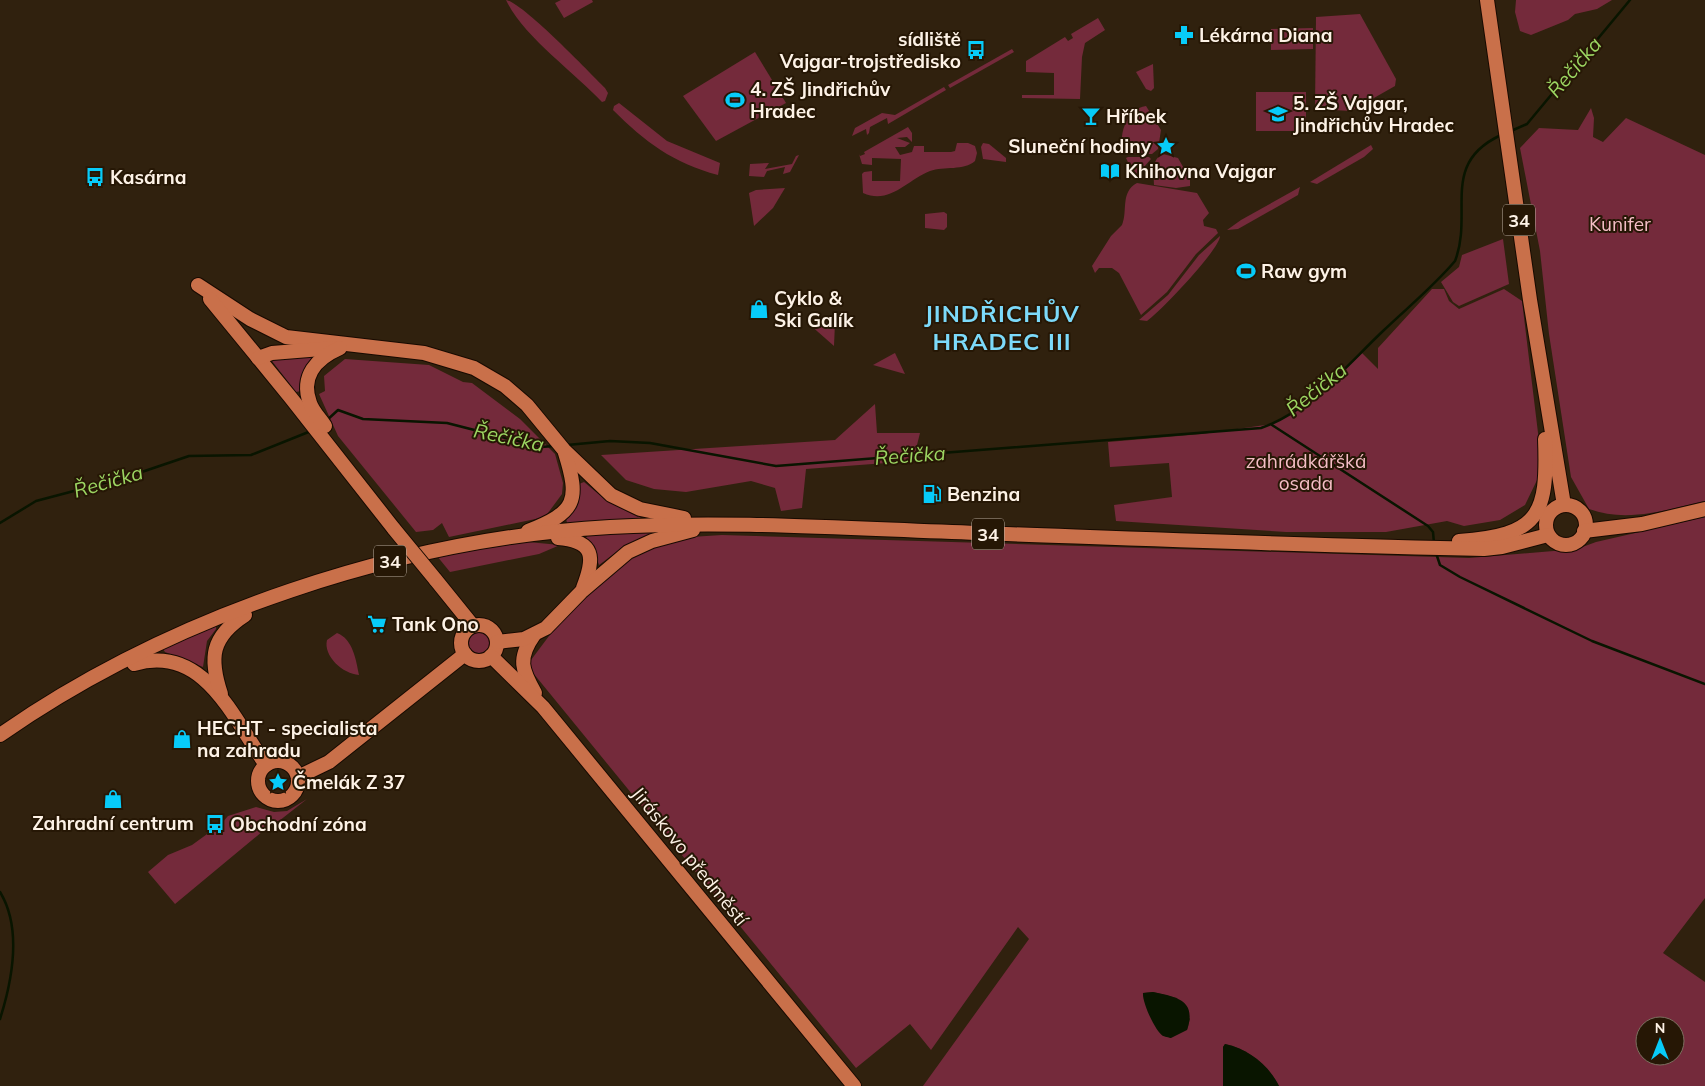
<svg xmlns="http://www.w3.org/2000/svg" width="1705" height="1086" viewBox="0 0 1705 1086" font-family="Mulish,sans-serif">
<rect width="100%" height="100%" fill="#30210e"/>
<g fill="#742a3b" fill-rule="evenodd">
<path d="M506,0c17,3 82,71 99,88l3,5 -3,8 -3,1c-28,-30 -79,-66 -96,-102z"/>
<path d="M561,0h31l1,2 -29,16 -9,-15z"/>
<path d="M1516,0h96l-15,9 -22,5 -7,6 -37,15 -11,-4 -5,-19z"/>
<path d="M1360,14l36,65 -1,7 -44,25 -36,-2 1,-92z"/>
<path d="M1098,18l7,12 -20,13 -3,14 -2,42 -58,-1v-3h32v-22l-28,-1v-11l39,-24 3,4 5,-3 -2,-4z"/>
<path d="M1313,28v21l-42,1v-21z"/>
<path d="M1012,49l2,3 -64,36 -2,-3z"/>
<path d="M755,52l31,51 -70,38 -33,-45z"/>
<path d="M1153,64l1,24 -3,3 -5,-2 -10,-17z"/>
<path d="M944,87l2,3 -58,34 -1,-6 -17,9 -1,6 -2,2 -1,-6 -14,7 3,-8 27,-15 13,2z"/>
<rect x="1256" y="92" width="50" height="39"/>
<path d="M619,103l48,38 53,22 -2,12c-45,-12 -73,-33 -105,-65l1,-4z"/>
<path d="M1146,106l15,24 -3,19 -6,5h-26c-11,-15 1,-46 20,-48z"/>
<path d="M1591,108l3,10 -1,19 10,5 23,-24 79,37v346c-39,9 -78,22 -116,8l-18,-32 -22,-143 -9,-83 -20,-103 19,-20 39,2z"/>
<path d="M908,127l4,6v9l-5,-5 -10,1 13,5 -5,4h-10l5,8 12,-3 2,-6h10v6h27l4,-1 2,-8h11l7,3 2,7 -2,8c-11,10 -31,5 -45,10 -23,9 -40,34 -67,22l-1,-19 2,-2 8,-1v10h28l1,-22 -29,-1v7l-10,-1 -3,-10 1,2 5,-2 -1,-2z"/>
<path d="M983,143l6,1 17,14v4l-23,-3 -2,-12z"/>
<path d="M1371,145l2,4 -9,8 -47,27 -7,-2z"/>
<path d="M1163,154l15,4 12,21v7l-14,2 -22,-3c0,-12 -3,-26 9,-31z"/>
<path d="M799,155l-9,17 -7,2 2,-7 -18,4 -3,6 -15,-1 1,-12 19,-1 -4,6 27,-5 4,-8z"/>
<path d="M1128,157h21l2,2 -16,18 -9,-19z"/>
<path d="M1137,183l60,10 12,20 -6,7 1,6 12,3 2,4 -22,21 -29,38 -26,23 -22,-42 -7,-5h-13l-4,5 -3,-7 19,-30 11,-11c6,-14 -2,-33 15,-42z"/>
<path d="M1300,187l-2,8 -7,4 -53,30 -11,1 14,-10z"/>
<path d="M785,188l-12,20 -19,18 -5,-33 7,-3z"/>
<path d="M944,212l3,2v13l-3,3 -19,-2v-14z"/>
<path d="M1220,236c0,13 -59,75 -73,85l-8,-1 29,-25 31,-40z"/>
<path d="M1503,239l6,45 -50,22 -6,-4 -12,-20 18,-15 3,-12z"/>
<path d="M1432,289h12l5,12 10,8 45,-20 18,12 17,140 -1,37 -13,27 -25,15 -36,6 -17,-5 -61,11h-100l-170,-11 -2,-16 58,-8 -3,-34 -59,4 -2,-25 94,-8 70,-10 34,-18 56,-53 16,16v-21z"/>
<path d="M809,322l26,1 -1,23 -25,-22z"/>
<path d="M895,353l10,21 -32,-9 20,-11z"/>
<path d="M309,354l3,5 -9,15 -2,17 -5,1 -24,-31 2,-4z"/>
<path d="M345,359l84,6 34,17 9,1 48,36 35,35 8,29 -1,11 -17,23 -96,20 -7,-14 -9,7 -17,2 -78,-96 -19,-42 6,-3 -1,-15z"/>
<path d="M875,404l2,29h43l-7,28 -107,8 -4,39 -21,3 -6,-23 -24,-7 -65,11 -32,-3 -28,-9 -25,-25 234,-15z"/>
<path d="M584,482l23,19 34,14 -1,4 -73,4 -1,-5 13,-22v-12z"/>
<path d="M1705,517v381l-42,55 42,29v104h-426c-11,-21 -31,-37 -54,-42l-2,3v39h-300l106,-147 -11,-12 -87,123 -21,-26 -54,44 -327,-400 2,-8 24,-32 71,-69 30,-14 35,-8 31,-2 747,23 108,-9 19,-7zM1153,992l24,6 13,21 -3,11 -44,-37zM1645,1026h30v30h-30z"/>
<path d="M650,531l1,4 -32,15 -20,15 -6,-18 -7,-9 2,-3z"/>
<path d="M528,542l32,3 -21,9 -89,18 -13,-16z"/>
<path d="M216,626v3l-9,12 -4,26 -38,-15 -2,-3z"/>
<circle cx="479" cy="643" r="12"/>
<path d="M337,633c16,6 19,27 22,42 -16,-1 -36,-19 -32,-35z"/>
<path d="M307,799l-28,22h-4l-100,83 -27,-32 20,-17 24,-10 29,-21 7,-8 28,-9 18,5 13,-1z"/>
</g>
<g fill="#091500">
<path d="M1153,992c24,5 44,8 34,38l-16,8c-1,0 -8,-2 -8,-2 -8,-5 -21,-34 -20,-43z"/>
<path d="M1225,1044c23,5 43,20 54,42h-56v-39z"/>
</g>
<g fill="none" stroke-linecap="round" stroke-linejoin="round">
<g stroke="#091500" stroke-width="2.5">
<path d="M1511,131l16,-7 103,-124"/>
<path d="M326,421l12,-11 25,9 84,4 94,24 13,-1"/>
<path d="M1272,425l156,101 5,6 1,11"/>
<path d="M567,445l43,-4 40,2 126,23 485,-38c48,-16 86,-63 122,-97 24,-23 51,-45 72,-70 19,-49 -16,-97 46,-126"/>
<path d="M0,523l36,-22 91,-24 62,-21 62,-1 60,-24"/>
<path d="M1436,553l4,12 20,12 132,64 113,43"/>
<path d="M0,892c22,36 12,89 0,127"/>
</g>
<g stroke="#180a00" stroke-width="16">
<g id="major">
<path d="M1487,0l43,300 34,205"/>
<path d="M198,285l52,34 36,18 138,16 50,15 31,18 22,19 37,45 47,45 29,14 44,9"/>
<path d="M210,299l81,99 103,131"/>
<path d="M258,358l14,-5 62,-5"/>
<path d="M325,426c-5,-8 -12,-14 -15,-23 -10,-27 7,-45 30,-55"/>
<circle cx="1566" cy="525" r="20"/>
<path d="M528,531c48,-19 52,-30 37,-78"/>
<path d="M1584,531l58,-7 63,-15"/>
<path d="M558,538c37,3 37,19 25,50"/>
<path d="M1459,541c80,-6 89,-25 86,-102"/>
<path d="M435,579l38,47"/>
<circle cx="479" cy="643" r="18"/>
<path d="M534,635c-17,24 -12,35 1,58"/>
<path d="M497,642l27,-3 22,-11 35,-36 47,-40 24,-11 41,-11"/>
<path d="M491,656l52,51 311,379"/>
<path d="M134,664c70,-21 99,54 132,101"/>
<path d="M221,694c-12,-36 -10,-57 24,-79"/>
<path d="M0,735c172,-120 400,-196 610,-208 122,-7 245,2 368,6 168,6 337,13 506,16l18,-2 46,-12"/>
<circle cx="278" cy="781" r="20"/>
<path d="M298,777l31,-15 136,-108"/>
</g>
</g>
<use href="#major" stroke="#c9704a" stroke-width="14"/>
<g stroke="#180a00" stroke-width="16" stroke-linecap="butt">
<path id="major-bridge" d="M394,529l41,50"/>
</g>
<use href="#major-bridge" stroke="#c9704a" stroke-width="14"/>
</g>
<defs>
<g id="pharmacy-bare" transform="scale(1.5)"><path d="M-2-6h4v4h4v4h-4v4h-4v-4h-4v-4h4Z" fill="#07cbf9" stroke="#261705" stroke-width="2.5" paint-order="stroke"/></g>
<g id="bus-bare" transform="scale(1.5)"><path d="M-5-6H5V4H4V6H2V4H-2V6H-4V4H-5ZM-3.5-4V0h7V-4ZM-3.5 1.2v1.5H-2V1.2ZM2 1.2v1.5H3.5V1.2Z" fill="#07cbf9" stroke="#261705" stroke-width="2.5" paint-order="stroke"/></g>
<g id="stadium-bare" transform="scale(1.5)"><path d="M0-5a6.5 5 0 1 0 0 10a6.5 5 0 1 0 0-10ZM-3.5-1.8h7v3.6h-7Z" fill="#07cbf9" stroke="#261705" stroke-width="2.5" paint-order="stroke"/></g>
<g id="school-bare" transform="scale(1.5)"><path d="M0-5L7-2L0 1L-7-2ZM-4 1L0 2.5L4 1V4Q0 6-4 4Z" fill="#07cbf9" stroke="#261705" stroke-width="2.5" paint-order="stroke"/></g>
<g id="bar-bare" transform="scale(1.5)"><path d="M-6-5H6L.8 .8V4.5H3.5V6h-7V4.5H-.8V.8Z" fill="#07cbf9" stroke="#261705" stroke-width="2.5" paint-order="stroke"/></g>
<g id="sight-bare" transform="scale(1.5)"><path d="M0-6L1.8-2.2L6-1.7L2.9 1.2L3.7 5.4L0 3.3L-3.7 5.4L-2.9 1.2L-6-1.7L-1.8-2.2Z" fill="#07cbf9" stroke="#261705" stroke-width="2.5" paint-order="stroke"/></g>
<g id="library-bare" transform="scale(1.5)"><path d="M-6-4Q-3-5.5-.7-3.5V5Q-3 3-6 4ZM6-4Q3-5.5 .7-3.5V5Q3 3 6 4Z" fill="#07cbf9" stroke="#261705" stroke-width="2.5" paint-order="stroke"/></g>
<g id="shop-bare" transform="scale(1.5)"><path d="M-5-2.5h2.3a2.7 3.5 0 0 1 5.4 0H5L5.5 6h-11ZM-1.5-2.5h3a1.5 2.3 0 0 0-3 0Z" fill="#07cbf9" stroke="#261705" stroke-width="2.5" paint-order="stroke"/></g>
<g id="fuel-bare" transform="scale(1.5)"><path d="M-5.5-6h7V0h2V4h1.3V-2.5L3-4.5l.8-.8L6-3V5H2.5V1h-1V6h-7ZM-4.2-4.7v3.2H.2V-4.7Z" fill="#07cbf9" stroke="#261705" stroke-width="2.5" paint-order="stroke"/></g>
<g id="supermarket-bare" transform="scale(1.5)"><path d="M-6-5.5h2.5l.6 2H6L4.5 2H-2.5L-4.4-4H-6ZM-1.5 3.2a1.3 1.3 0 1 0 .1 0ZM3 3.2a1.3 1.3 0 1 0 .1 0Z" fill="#07cbf9" stroke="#261705" stroke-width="2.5" paint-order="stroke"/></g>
</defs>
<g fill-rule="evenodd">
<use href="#pharmacy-bare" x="1184" y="35"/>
<use href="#bus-bare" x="976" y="50"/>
<use href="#stadium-bare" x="735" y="100"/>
<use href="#school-bare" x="1278" y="114"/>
<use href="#bar-bare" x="1091" y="116"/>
<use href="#sight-bare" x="1166" y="146"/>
<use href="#library-bare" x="1110" y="171"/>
<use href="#bus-bare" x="95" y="177"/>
<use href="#stadium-bare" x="1246" y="271"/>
<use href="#shop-bare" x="759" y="309"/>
<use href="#fuel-bare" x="932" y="494"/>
<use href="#supermarket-bare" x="377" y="624"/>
<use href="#shop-bare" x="182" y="739"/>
<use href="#sight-bare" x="278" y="782"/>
<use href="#shop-bare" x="113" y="799"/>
<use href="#bus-bare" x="215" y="824"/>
</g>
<g text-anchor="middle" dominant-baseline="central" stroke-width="4" stroke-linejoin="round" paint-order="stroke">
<g fill="#261705" stroke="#bcb0a2" stroke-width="1">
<rect x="1503" y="204.5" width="32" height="31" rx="4"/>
<rect x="972" y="518.5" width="32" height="31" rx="4"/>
<rect x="374" y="545.5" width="32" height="31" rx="4"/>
</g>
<g font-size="18" font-weight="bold" fill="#fdf2e6">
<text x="1519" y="220">34</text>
<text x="988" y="534">34</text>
<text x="390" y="561">34</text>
</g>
<g font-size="19" font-weight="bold" fill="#fdf2e6" stroke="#261705" text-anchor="start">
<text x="1199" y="35">Lékárna Diana</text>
<text x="961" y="39" text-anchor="end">sídliště<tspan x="961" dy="22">Vajgar-trojstředisko</tspan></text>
<text x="750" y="89">4. ZŠ Jindřichův<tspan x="750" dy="22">Hradec</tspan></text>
<text x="1293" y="103">5. ZŠ Vajgar,<tspan x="1293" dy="22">Jindřichův Hradec</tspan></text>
<text x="1106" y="116">Hříbek</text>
<text x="1151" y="146" text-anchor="end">Sluneční hodiny</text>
<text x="1125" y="171">Khihovna Vajgar</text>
<text x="110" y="177">Kasárna</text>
<text x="1261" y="271">Raw gym</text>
<text x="774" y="298">Cyklo &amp;<tspan x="774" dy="22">Ski Galík</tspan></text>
<text x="947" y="494">Benzina</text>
<text x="392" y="624">Tank Ono</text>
<text x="197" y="728">HECHT - specialista<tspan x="197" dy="22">na zahradu</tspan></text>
<text x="293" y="782">Čmelák Z 37</text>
<text x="113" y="823" text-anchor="middle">Zahradní centrum</text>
<text x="230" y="824">Obchodní zóna</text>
</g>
<g font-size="19" fill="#f5bec6" stroke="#261705">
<text x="1620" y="224">Kunifer</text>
<text x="1306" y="461">zahrádkářšká<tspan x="1306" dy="22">osada</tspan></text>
</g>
<g font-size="19" fill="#fdf2e6" stroke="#261705">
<text transform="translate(690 856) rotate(51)">Jiráskovo předměstí</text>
</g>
<g font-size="20" font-style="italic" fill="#9cd662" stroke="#261705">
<text transform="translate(1574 67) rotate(-50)">Řečička</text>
<text transform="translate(1316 389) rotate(-39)">Řečička</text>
<text transform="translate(509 437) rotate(12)">Řečička</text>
<text transform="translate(910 455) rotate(-4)">Řečička</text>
<text transform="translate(108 481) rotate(-16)">Řečička</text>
</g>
<g font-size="24" font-weight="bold" letter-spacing="1" fill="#7cdafa" stroke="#261705">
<text x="1002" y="313">JINDŘICHŮV<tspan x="1002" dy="28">HRADEC III</tspan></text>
</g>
</g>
<g transform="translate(1660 1041)"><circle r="24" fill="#261705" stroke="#7c6f5f"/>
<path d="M0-4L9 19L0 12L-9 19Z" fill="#07cbf9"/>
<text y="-8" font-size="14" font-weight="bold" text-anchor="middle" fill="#fdf2e6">N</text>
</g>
</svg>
